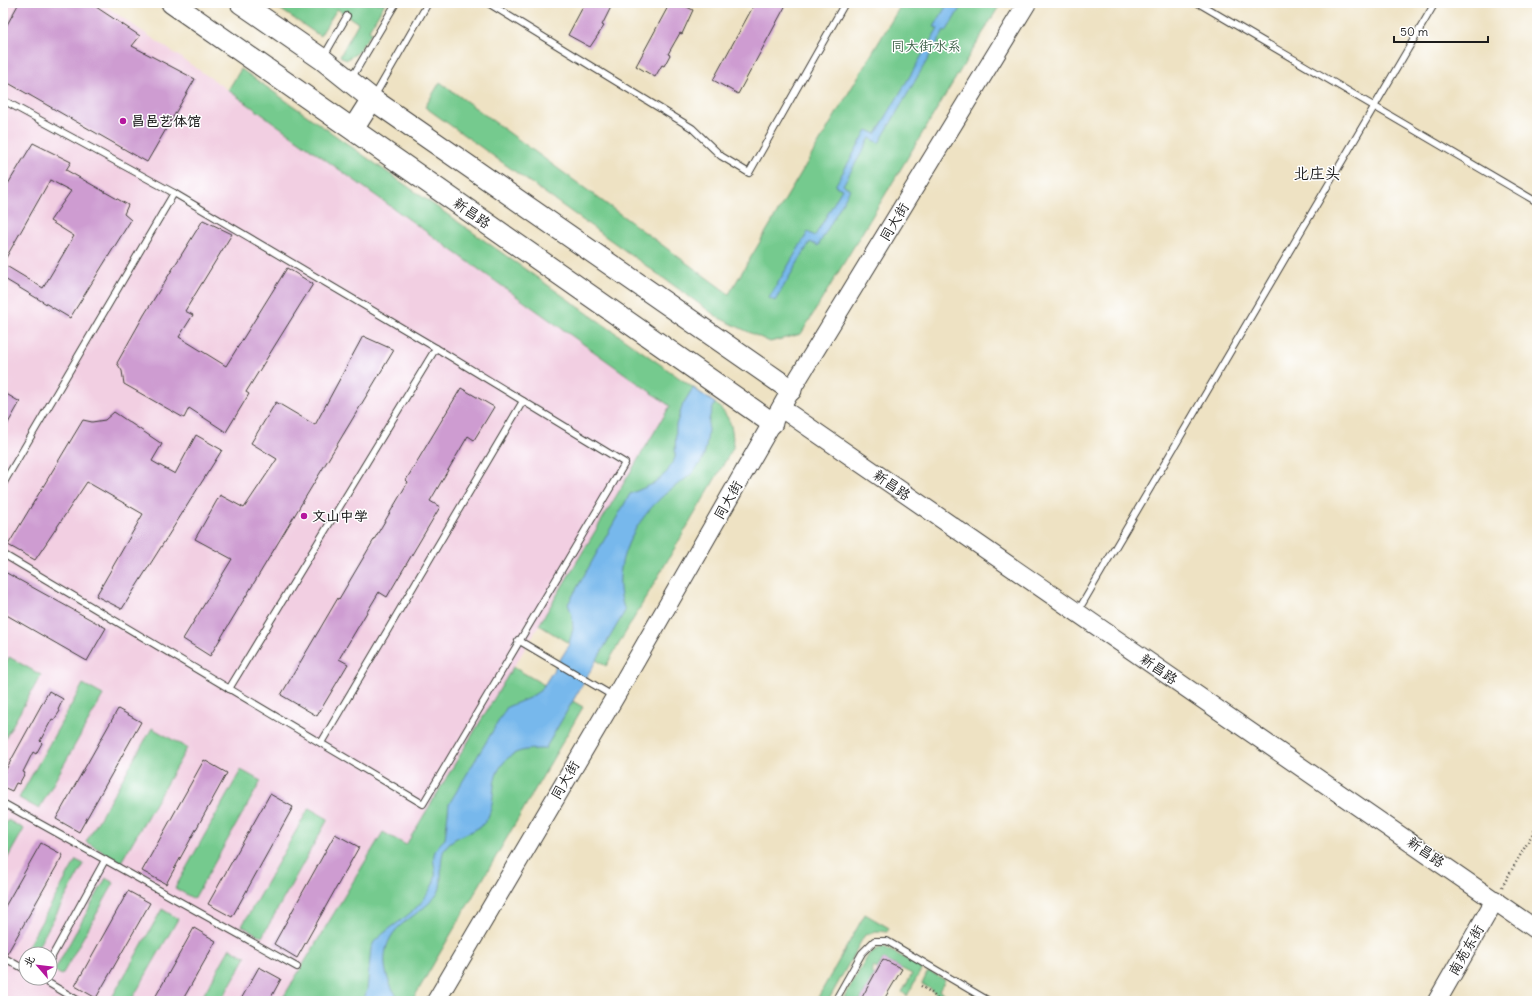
<svg xmlns="http://www.w3.org/2000/svg" width="1540" height="1004" viewBox="0 0 1540 1004" font-family="Delius,'LXGW WenKai TC',sans-serif">
<rect width="100%" height="100%" fill="#fff"/>
<filter id="ink" filterUnits="userSpaceOnUse"><feTurbulence type="fractalNoise" baseFrequency=".025" numOctaves="2"/><feDisplacementMap in="SourceGraphic" scale="8" xChannelSelector="R" yChannelSelector="G"/><feConvolveMatrix kernelMatrix="1 2 1 2 8 2 1 2 1" color-interpolation-filters="sRGB"/></filter>
<filter id="wash" filterUnits="userSpaceOnUse"><feTurbulence type="fractalNoise" baseFrequency=".012" numOctaves="4" result="noise"/><feDisplacementMap in="SourceGraphic" scale="16" xChannelSelector="R" yChannelSelector="G"/><feGaussianBlur stdDeviation="0.9" result="paint"/><feColorMatrix in="noise" values="0 0 0 0 0 0 0 0 0 0 0 0 0 0 0 0 0 1.4 0 .05"/><feComposite in="paint" operator="in"/></filter>
<g filter="url(#wash)">
<rect width="100%" height="100%" fill="#eee2c3"/>
<path fill="#f2cfe2" fill-rule="evenodd" d="M3,3h98l127,87 442,316 -356,595h-300l-11,-7zM26,954h24v24h-24z"/>
<g fill="#75ca8e" stroke="#487355">
<path d="M271,3h114l-16,27 3,2 -15,21 -11,7 -6,-4 18,-33 -21,-14 -17,27z"/>
<path d="M902,3h99l-200,331 -31,8 -51,-24 -294,-211 15,-25 289,212z"/>
<path d="M241,69l474,334c16,15 18,23 18,45l-127,218 -67,-41 131,-219 -442,-316z"/>
<path d="M9,657l32,18 -38,67v-74z"/>
<path d="M513,667l70,40 -171,294h-131l102,-169 23,13z"/>
<path d="M83,684l20,11 -64,114 -20,-11z"/>
<path d="M152,728l35,20 -66,114 -35,-20z"/>
<path d="M241,770l20,11 -67,118 -19,-11z"/>
<path d="M309,808l19,11 -66,118 -20,-11z"/>
<path d="M8,820l16,9 -21,37v-38z"/>
<path d="M76,860l8,4 -50,90 -10,-1z"/>
<path d="M106,878l8,5 -52,92 -8,-4z"/>
<path d="M162,909l16,10 -47,82h-21z"/>
<path d="M865,914l24,14 -2,4 -11,-1 -12,5 -36,65h-12z"/>
<path d="M884,947l35,19 2,4 -14,26 -5,-4 10,-18 -29,-15 -6,10 -3,-2 -3,6 3,2 -14,26h-18l27,-47 6,-4z"/>
<path d="M230,948l16,9 -25,44h-21z"/>
<path d="M931,972l14,8 -6,11 19,10h-16l-10,-11 -10,-6 5,-11z"/>
</g>
<g fill="#77b8ec" stroke="#4a6a84">
<path d="M948,3h15l-17,29 -2,-1 -65,112 -9,-5 -27,47 7,4 -32,57 -8,-4 -35,59 -6,-3 39,-66 7,4 27,-47 -7,-3 32,-56 9,4 62,-106 -4,-1z"/>
<path d="M693,388l22,15c-2,5 -5,11 -6,17 -2,14 -1,29 -8,42 -8,13 -19,19 -31,28 -35,28 -62,76 -45,121l-80,138c-12,0 -28,0 -37,9 -21,20 -10,36 -20,59 -8,18 -33,15 -43,31 -7,11 -1,35 -7,45 -9,13 -25,22 -37,32 -22,19 -20,49 -4,71l-3,5h-31l4,-11 4,-42 3,-6c21,-21 45,-28 59,-58 8,-18 -10,-26 12,-45l4,-35 58,-97 22,-9 12,-8 27,-43 5,-18 -1,-14 -4,-11 62,-110 25,-11 12,-11 8,-14 1,-33 7,-21z"/>
</g>
<g id="blocks">
<g fill="#ce9cd1">
<path d="M19,3h71l50,33 -8,10 63,33 -48,83 -144,-82v-48z"/>
<path d="M585,3h28l-11,22 2,1 -14,21 -22,-12z"/>
<path d="M670,3h9l14,7 -11,24 -2,-1 -12,21 2,1 -6,11 -2,-1 -7,12 -19,-11z"/>
<path d="M755,3h32l-49,91 -25,-14z"/>
<path d="M33,143l38,19 -5,8 62,35 -4,9 7,6 -61,98 -67,-40v-14l40,24 31,-52 -24,-15 21,-30 -21,-11 -47,83v-71z"/>
<path d="M203,220l29,14 -47,77 8,4 -14,22 47,29 61,-98 26,16 -67,108 3,2 -23,38 -37,-24 -5,10 -60,-34 -2,-13 -5,-8 27,-48z"/>
<path d="M363,336l31,14 -184,306 -27,-17 49,-80 -37,-20 25,-44 24,13 33,-49 -26,-16 25,-41 39,23z"/>
<path d="M461,388l33,19 -20,33 -6,-4 -38,65 10,6 -53,90 -8,-5 -40,67 9,5 -31,52 -36,-21 57,-97 1,1 69,-117 -2,-2z"/>
<path d="M3,392l17,10 -17,30z"/>
<path d="M114,412l48,32 -10,17 23,13 21,-39 26,15 -100,159 -26,-13 47,-82 -56,-32 -52,78 -27,-15 75,-125 9,2 13,-2z"/>
<path d="M3,571l103,57 -19,33 -84,-48z"/>
<path d="M49,691l14,8 -5,11 2,1 -6,9 -2,-1 -12,22 2,2 -6,11 -3,-2 -10,20 2,1 -6,11 -3,-1 -4,8 -9,-4v-12z"/>
<path d="M118,709l23,13 -62,110 -23,-13z"/>
<path d="M204,760l23,13 -61,111 -24,-13z"/>
<path d="M270,794l23,13 -61,110 -24,-13z"/>
<path d="M335,834l24,13 -62,111 -23,-14z"/>
<path d="M41,843l22,12 -56,99 -4,-1v-43z"/>
<path d="M128,891l22,12 -54,95 -21,-12z"/>
<path d="M194,928l22,13 -34,60h-29z"/>
<path d="M883,959l19,10 -19,32h-23z"/>
<path d="M259,967l22,12 -12,22h-29z"/>
</g>
</g>
</g>
<g filter="url(#ink)">
<use href="#blocks" fill-opacity="0" stroke="#3c3a35" stroke-width="1"/>
<g fill="none" stroke-linecap="round" stroke-linejoin="round">
<g stroke="#3c3a35" stroke-width="8">
<g id="lane">
<path d="M488,3l204,125 29,28 28,17 96,-170"/>
<path d="M1198,3l339,199"/>
<path d="M324,56l23,-40"/>
<path d="M351,79l45,-76"/>
<path d="M374,97l54,-94"/>
<path d="M3,100l171,93 262,155 189,115 -202,341 -420,-250"/>
<path d="M3,484l171,-291"/>
<path d="M1078,611l357,-608"/>
<path d="M518,640l95,56"/>
<path d="M229,689l207,-341"/>
<path d="M321,743l202,-342"/>
<path d="M3,803l294,164"/>
<path d="M3,957l23,13"/>
<path d="M50,960l55,-100"/>
<path d="M40,978l39,23"/>
<path d="M835,1001l27,-48 12,-12h13l102,60"/>
</g>
</g>
<g stroke="#3c3a35" stroke-width="20">
<g id="secondary">
<path d="M781,408l756,522"/>
<path d="M436,1001l179,-304 176,-307 236,-387"/>
<path d="M1437,1001l58,-101"/>
</g>
</g>
<g stroke="#3c3a35" stroke-width="23">
<g id="primary">
<path d="M172,3l600,420"/>
<path d="M241,3l81,56 50,40 419,291"/>
<path d="M353,129l19,-30"/>
</g>
</g>
<g stroke="#3c3a35" stroke-width="2.5" stroke-dasharray="1 3" stroke-linecap="butt">
<path d="M1502,887l35,-61"/>
<path d="M921,986l11,7 7,8"/>
</g>
<use href="#lane" stroke="#fff" stroke-width="6"/>
<use href="#secondary" stroke="#fff" stroke-width="18"/>
<use href="#primary" stroke="#fff" stroke-width="21"/>
</g>
</g>
<g fill="#b5179e" stroke="#fff" stroke-width="1.5">
<circle cx="123" cy="121" r="4"/>
<circle cx="304" cy="516" r="4"/>
</g>
<g text-anchor="middle" dominant-baseline="central" stroke-width="3" stroke-linejoin="round" paint-order="stroke">
<g font-size="14" fill="#40624a" stroke="#fff">
<text x="926" y="46">同大街水系</text>
</g>
<g font-size="14" font-weight="bold" fill="#1c1c1c" stroke="#fff" text-anchor="start">
<text x="131" y="121">昌邑艺体馆</text>
<text x="312" y="516">文山中学</text>
</g>
<g font-size="14" fill="#1c1c1c" stroke="#fff">
<text transform="translate(472 213) rotate(35)">新昌路</text>
<text transform="translate(894 222) rotate(-59)">同大街</text>
<text transform="translate(892 485) rotate(35)">新昌路</text>
<text transform="translate(728 500) rotate(-60)">同大街</text>
<text transform="translate(1159 669) rotate(35)">新昌路</text>
<text transform="translate(565 780) rotate(-60)">同大街</text>
<text transform="translate(1426 852) rotate(35)">新昌路</text>
<text transform="translate(1466 950) rotate(-60)">南苑东街</text>
</g>
<g font-size="16" fill="#1c1c1c" stroke="#fff">
<text x="1317" y="173">北庄头</text>
</g>
</g>
<rect width="1540" height="1004" fill="none" stroke="#fff" stroke-width="16"/>
<g transform="translate(38 966) rotate(298)"><circle r="19" fill="#ffffff" stroke="#a4a4a4"/>
<path d="M0-3L7 15L0 10L-7 15Z" fill="#b5179e"/>
<text y="-6" font-size="11" font-weight="bold" text-anchor="middle" fill="#1c1c1c">北</text>
</g>
<path d="M1394 36v6h94v-6" fill="none" stroke="#1c1c1c" stroke-width="2"/>
<text x="1400" y="36" font-size="12" fill="#1c1c1c" stroke="#ffffff" stroke-width="3" paint-order="stroke">50 m</text>
</svg>
